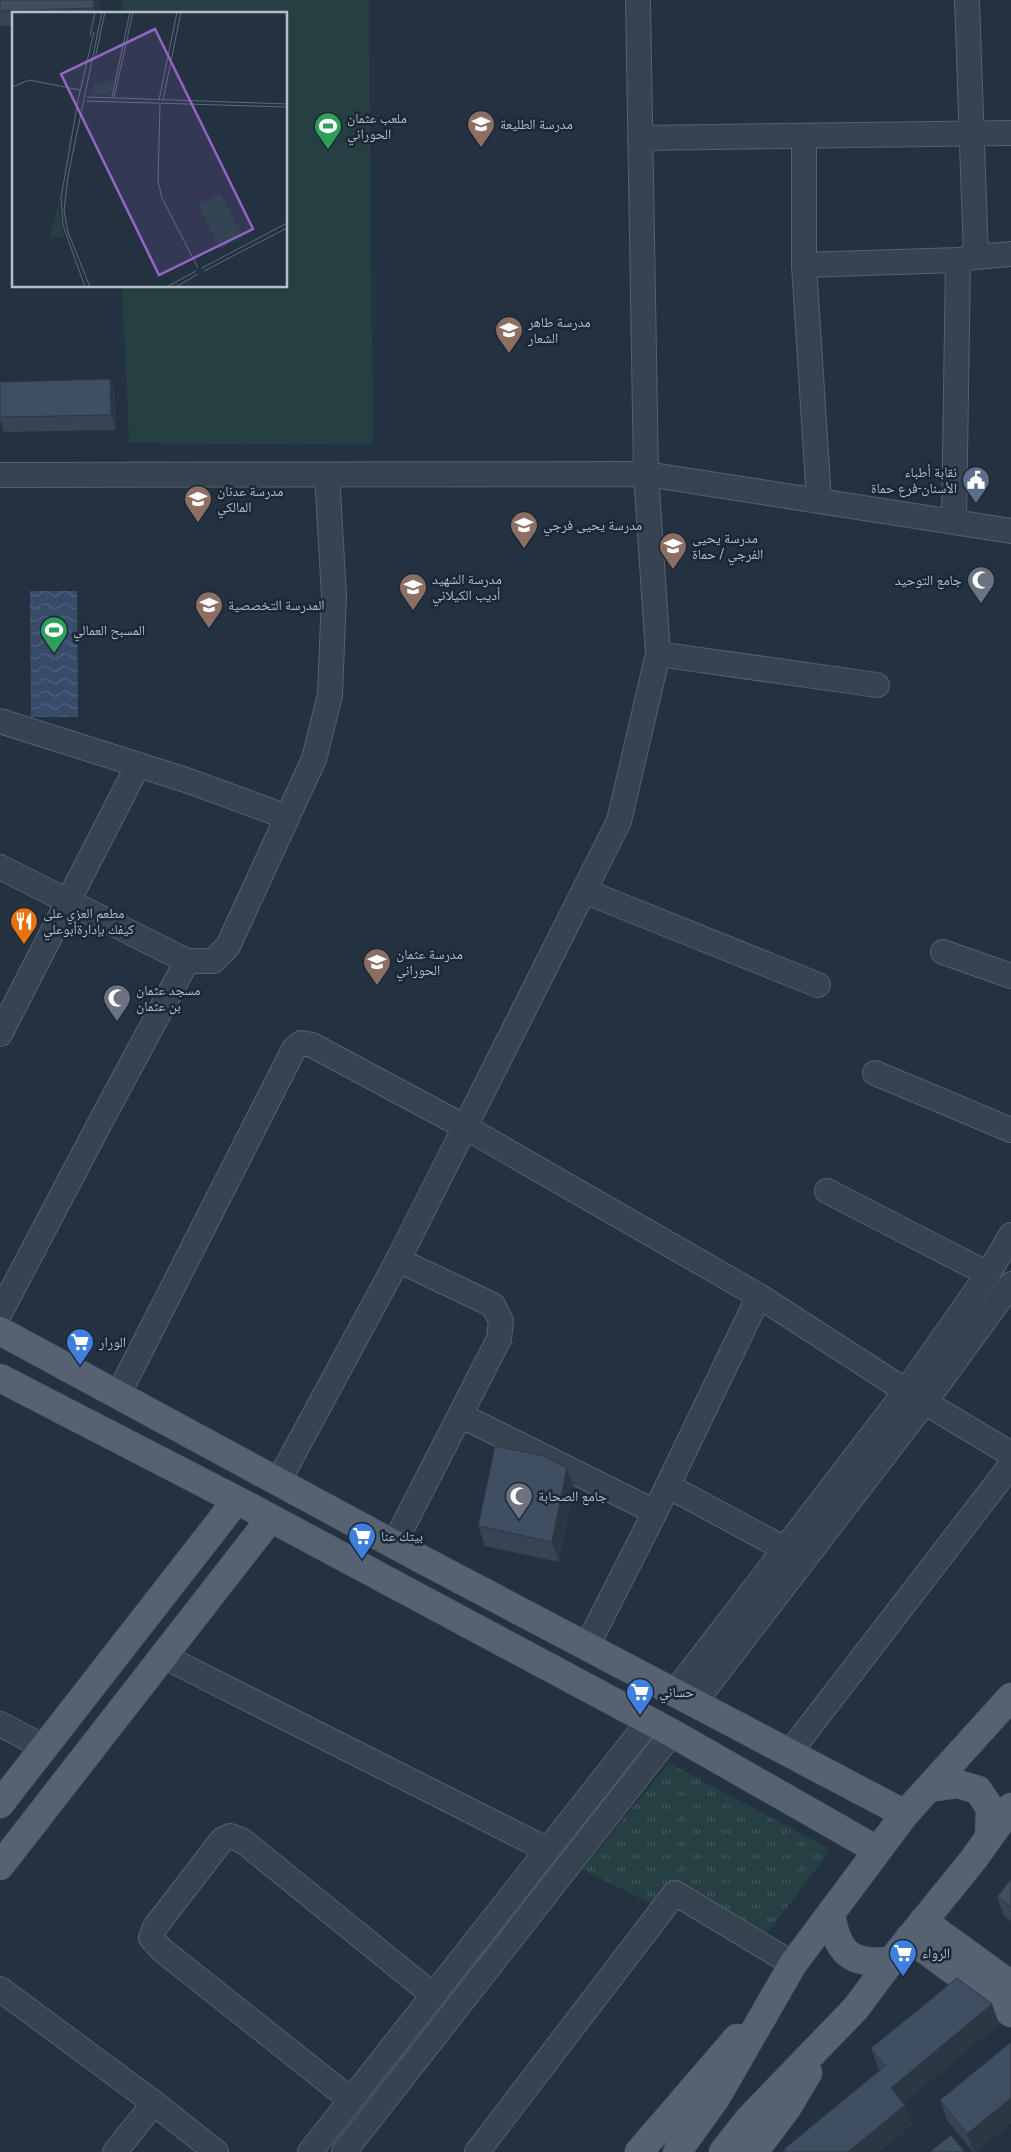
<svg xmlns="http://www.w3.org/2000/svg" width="1011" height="2152" viewBox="0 0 1011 2152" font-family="'Roboto Condensed','Noto Naskh Arabic',sans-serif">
<defs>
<pattern id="grass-tufts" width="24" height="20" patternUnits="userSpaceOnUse" patternTransform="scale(1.25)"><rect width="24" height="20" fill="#253f42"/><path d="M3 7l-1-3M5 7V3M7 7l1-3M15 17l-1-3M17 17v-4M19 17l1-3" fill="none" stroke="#42595c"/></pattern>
<pattern id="water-waves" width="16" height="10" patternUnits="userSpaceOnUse" patternTransform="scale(1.25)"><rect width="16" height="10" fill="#364c69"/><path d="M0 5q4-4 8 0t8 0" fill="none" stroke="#51647d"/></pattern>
</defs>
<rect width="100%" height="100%" fill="#233141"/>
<path fill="url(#grass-tufts)" d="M669,1763l157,84 3,5 -66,87 -95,-57 -17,21 -69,-33z"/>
<path fill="#253f42" d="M122,0h247l4,445 -244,-2 -7,-157h164v-272h-164z"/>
<path fill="url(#water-waves)" d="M30,591h47l1,126h-47z"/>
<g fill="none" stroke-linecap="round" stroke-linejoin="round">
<g stroke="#55606e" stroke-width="26">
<g id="minor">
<path d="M967,0l9,257"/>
<path d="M804,136v129l15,236"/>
<path d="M640,138l371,-5"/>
<path d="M804,265l154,-5 18,-3 35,-3"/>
<path d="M0,475l646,-1 365,57"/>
<path d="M954,522l4,-262"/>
<path d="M658,654l219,31"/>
<path d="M0,721l186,59 101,37"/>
<path d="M0,867l187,94h26l15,-15 86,-187 16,-64 4,-100 -7,-120"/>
<path d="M584,891l234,94"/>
<path d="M943,952l68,24"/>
<path d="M0,1034l138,-269"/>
<path d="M875,1073l136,57"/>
<path d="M827,1191l161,83"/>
<path d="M0,1313l102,-194 85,-158"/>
<path d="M118,1395l176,-346 7,-6 11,2 153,82 294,169 147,95 105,63"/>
<path d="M460,1415l195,97"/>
<path d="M278,1482l120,-222 221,-439 39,-167 -12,-180 -8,-474"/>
<path d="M668,1486l117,63"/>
<path d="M394,1544l105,-205 2,-18 -8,-16 -95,-45"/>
<path d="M587,1646l68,-134 104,-216"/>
<path d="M163,1656l383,193"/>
<path d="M675,1692l231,-301 82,-117 23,-39"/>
<path d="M695,1702l230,-300 86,-118"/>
<path d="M0,1724l44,23"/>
<path d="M790,1752l221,-287"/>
<path d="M0,1989l154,114 62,49"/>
<path d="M351,2100l-189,-150 -11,-12 4,-11 67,-87 8,-4 13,5 190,154"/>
<path d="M115,2152l39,-49"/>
<path d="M310,2152l339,-431"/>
<path d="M344,2152l328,-419"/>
<path d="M477,2152l198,-259 118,71"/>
</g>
</g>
<g stroke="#444e5d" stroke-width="29">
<g id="major">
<path d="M0,1331l421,228 484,255"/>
<path d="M0,1378l248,128 424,227 205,117"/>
<path d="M930,1788l28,-4 20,6 12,18 -1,29"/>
<path d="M0,1804l236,-303"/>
<path d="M0,1866l270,-347"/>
<path d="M831,1913c6,40 19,52 60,48"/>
<path d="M923,1921l88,64"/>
<path d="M909,1938l102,75"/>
<path d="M639,2152l98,-114"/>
<path d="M677,2152l39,-54 77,-134 112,-150 106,-117"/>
<path d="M723,2152l26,-33 107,-111 35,-47 82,-101 38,-53"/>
<path d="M754,2152l33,-44 21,-35"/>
</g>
</g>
<use href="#minor" stroke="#384351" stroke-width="24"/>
<use href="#major" stroke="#566271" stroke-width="28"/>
</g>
<g fill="#364453">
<path d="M0,0h99l1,14h-86v12h-14z"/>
<path d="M110,379l5,15 1,36 -112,2 -4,-12v-38z"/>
<path d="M574,1487l-15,75 -74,-16 -7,-20z"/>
<path d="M1011,1879v42l-7,-5 -7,-19z"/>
<path d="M992,2004l7,20 -96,79 2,2 7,20 -33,27h-95v-3l96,-79 -2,-2 -7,-20z"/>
<path d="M1011,2042v81l-35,29h-3l-26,-32 -7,-20z"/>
</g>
<g fill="#2c3744">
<path d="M94,0h5l1,14h-4l-2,-6z"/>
<path d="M110,379l5,15 1,36 -5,-15z"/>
<path d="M567,1468l7,19 -15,75 -7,-20z"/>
<path d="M992,2004l7,20 -101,83 -7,-19z"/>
<path d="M1011,2098v25l-35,29h-2l-7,-18z"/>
<path d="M905,2105l7,20 -33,27h-31z"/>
</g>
<g fill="#3f4f61" stroke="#2c3744">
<path d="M0,0h94v8l-94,3z"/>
<path d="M110,379l1,36 -111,2v-35z"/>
<path d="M495,1446l49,10 23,12 -15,74 -74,-16z"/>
<path d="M1011,1879v28l-14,-10z"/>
<path d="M957,1978l35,26 -101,84 14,17 -57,47h-62l-2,-3 101,-83 -14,-18z"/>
<path d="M1011,2042v56l-44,36 -27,-34z"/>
<path d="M951,2135l14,17h-35z"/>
</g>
<defs>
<g id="school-pin" transform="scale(1.4375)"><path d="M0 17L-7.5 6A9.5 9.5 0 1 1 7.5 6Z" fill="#8d6e63" stroke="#1c2736"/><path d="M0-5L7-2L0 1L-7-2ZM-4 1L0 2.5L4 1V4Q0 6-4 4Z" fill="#fff"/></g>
<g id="stadium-pin" transform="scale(1.4375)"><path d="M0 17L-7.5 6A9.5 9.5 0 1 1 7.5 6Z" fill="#2e9e5b" stroke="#1c2736"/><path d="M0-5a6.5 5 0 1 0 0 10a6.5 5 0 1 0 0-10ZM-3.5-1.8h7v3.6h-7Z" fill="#fff"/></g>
<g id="civic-pin" transform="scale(1.4375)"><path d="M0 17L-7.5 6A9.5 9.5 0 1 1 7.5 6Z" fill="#5c6f8a" stroke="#1c2736"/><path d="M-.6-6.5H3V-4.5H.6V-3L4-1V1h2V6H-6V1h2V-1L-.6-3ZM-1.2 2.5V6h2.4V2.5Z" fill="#fff"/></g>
<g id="mosque-pin" transform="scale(1.4375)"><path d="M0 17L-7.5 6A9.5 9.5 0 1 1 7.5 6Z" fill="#6b7280" stroke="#1c2736"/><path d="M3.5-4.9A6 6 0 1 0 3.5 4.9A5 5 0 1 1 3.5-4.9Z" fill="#fff"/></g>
<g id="restaurant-pin" transform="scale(1.4375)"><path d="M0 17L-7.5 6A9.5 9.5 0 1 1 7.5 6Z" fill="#e8710a" stroke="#1c2736"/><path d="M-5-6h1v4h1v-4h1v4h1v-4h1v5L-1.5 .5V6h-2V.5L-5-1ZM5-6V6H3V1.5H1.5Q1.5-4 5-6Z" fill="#fff"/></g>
<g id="supermarket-pin" transform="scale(1.4375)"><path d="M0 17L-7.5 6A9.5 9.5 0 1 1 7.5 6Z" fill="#3f7fe0" stroke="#1c2736"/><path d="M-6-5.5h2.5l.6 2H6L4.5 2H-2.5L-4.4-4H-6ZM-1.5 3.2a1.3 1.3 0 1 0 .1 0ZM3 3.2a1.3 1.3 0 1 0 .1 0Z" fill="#fff"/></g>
</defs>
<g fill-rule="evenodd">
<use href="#school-pin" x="481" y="124"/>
<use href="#stadium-pin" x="328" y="126"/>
<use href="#school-pin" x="509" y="330"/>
<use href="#civic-pin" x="976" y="480"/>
<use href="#school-pin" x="198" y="499"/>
<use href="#school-pin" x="524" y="525"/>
<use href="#school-pin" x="673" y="546"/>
<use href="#mosque-pin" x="981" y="580"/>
<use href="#school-pin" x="413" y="587"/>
<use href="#school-pin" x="209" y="605"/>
<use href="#stadium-pin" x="54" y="630"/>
<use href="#restaurant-pin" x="24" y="921"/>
<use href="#school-pin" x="377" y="962"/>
<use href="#mosque-pin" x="117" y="998"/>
<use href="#supermarket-pin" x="80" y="1342"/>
<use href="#mosque-pin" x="519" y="1496"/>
<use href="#supermarket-pin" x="362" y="1536"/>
<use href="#supermarket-pin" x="640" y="1692"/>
<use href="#supermarket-pin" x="903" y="1953"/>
</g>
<g text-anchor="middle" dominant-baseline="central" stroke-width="5" stroke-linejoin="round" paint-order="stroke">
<g font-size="14" fill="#b4becb" stroke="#1c2736" text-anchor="start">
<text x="347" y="118">ملعب عثمان<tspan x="347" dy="16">الحوراني</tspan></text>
<text x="500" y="124">مدرسة الطليعة</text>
<text x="528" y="322">مدرسة طاهر<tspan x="528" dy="16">الشعار</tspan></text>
<text x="957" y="472" text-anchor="end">نقابة أطباء<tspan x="957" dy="16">الأسنان-فرع حماة</tspan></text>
<text x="217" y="491">مدرسة عدنان<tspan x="217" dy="16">المالكي</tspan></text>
<text x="543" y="525">مدرسة يحيى فرجي</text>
<text x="692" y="538">مدرسة يحيى<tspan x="692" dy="16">الفرجي / حماة</tspan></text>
<text x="432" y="579">مدرسة الشهيد<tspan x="432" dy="16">أديب الكيلاني</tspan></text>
<text x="962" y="580" text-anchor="end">جامع التوحيد</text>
<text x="228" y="605">المدرسة التخصصية</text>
<text x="73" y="630">المسبح العمالي</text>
<text x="43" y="913">مطعم العزي على<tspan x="43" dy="16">كيفك بإدارةأبوعلي</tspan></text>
<text x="396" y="954">مدرسة عثمان<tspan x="396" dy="16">الحوراني</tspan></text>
<text x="136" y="990">مسجد عثمان<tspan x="136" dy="16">بن عثمان</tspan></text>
<text x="99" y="1342">الورار</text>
<text x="538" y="1496">جامع الصحابة</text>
<text x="381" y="1536">بيتك عنا</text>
<text x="659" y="1692">حساني</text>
<text x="922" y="1953">الرواء</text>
</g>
</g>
<g transform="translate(12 12)">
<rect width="275" height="275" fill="#233141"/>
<path d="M94,69h8l-4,14 -19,-1 3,-11 11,1zM46,190l6,35h-14l5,-20z" fill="#253f42"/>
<path d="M209,182l22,43 -23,12 -22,-44z" fill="#253f42"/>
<path fill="none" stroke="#5d6978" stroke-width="1" d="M78,24l5,-24M83,47l10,-47M0,75l17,-7 51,10M75,85l200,7M100,85l18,-85M102,86l19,-86M147,88l18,-88M151,88l18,-88M74,89l201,6M148,92l-2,77 4,17 36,70M190,256l85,-45M192,259l83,-43M73,275l-22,-62 -2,-27 17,-98 16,-68M78,275l-22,-55 -4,-21 4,-35 34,-164M155,275l29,-16M164,275l22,-13"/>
<path fill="#9266c4" fill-opacity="0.15" stroke="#9266c4" stroke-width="2.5" d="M143,17l98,200 -94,46 -98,-201z"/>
<rect width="275" height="275" fill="none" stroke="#b4becb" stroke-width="2.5"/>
</g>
</svg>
